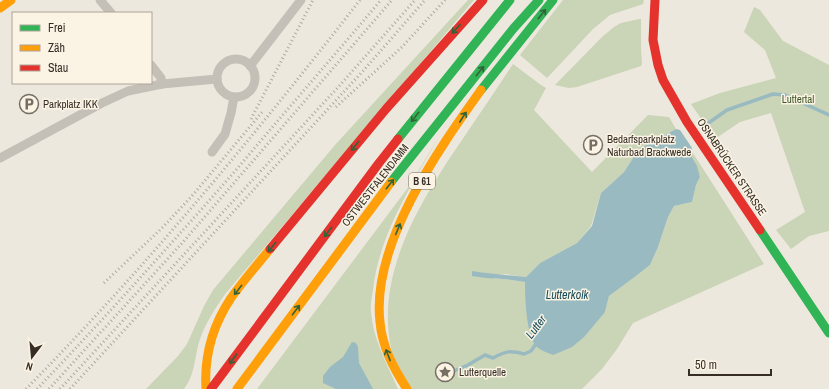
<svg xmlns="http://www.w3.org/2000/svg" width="829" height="389" viewBox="0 0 829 389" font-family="'Archivo Narrow',sans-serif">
<rect width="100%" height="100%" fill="#ede8dd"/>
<g fill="#cad4b6">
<path d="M468,0h6l-248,293c-10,14 -20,29 -26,46 -6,18 -4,34 -16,50h-38l32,-33 9,-12 17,-38 9,-16 122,-145z"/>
<path d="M563,0h81l-1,4 -33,11 -17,14 -46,49 -27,-23z"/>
<path d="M754,7l6,3 23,31 46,24v166l-20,5 -18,13 -15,-19 29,-18 -34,-99 -31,9 -25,17 -24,-35 29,-11 56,-15 -11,-28 -21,-18z"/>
<path d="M639,19h2v30l1,15 -1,2 -64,21 -8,1 -14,-3 47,-48 12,-10 7,-4z"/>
<path d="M513,64l28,21 5,3 -12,22 58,62 56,-57 21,2 7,12 -37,20 -15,23 -23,21 -10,33 -14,17 -37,20 -14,14 -21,-3 -9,1 -2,4h10l21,3v6l6,48 74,-24 4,-16 27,-20 14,-11 8,-18 10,-30 6,-11 18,-4 4,-17 4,-8 -6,-17 -4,-7 1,-3 73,114 -131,59 -16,26 -15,20 -20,20h-171c-6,-11 -17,-30 -20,-41 -16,-77 32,-151 73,-211 17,-25 33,-49 49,-73z"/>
<path d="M440,135c-27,48 -61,99 -67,155 -1,7 -3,15 -2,22 2,27 16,52 27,77h-141l153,-204z"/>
</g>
<g fill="#98bac0">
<path d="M676,129l4,1 12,18 -2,5 7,13 3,11 -4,8 -4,17 -18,4 -6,11 -10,30 -8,18 -14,11 -27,20 -4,16 -21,25 -12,10 -19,8c-4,-2 -11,-4 -15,-7 -12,-10 -13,-51 -13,-66l-21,-3 -18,-1 -14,-2v-5c18,3 36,4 54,6l14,-14 37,-20 15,-17 9,-33 23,-21 15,-23z"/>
<path d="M352,342l4,1 2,4 1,16 14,26h-37l-13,-6v-7l7,-9 13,-10z"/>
</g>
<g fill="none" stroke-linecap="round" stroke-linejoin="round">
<g stroke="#98bac0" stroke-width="3.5">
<path d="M707,124l20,-14 46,-16 12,1 44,20"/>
<path d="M449,373l19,-8 17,-10 8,3c13,-7 17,-8 31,-4l7,-3 7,-10"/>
</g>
<g stroke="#c5c0b7" stroke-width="9">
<path d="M100,0l11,13"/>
<circle cx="236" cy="78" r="19"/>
<path d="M151,65l10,13 1,6"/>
<path d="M250,66l51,-66"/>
<path d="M212,152l13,-18 6,-21 3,-16"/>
<path d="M0,158l102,-55 26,-12 34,-7 55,-5"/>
</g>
<g stroke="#30b455" stroke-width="9">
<path d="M481,90l72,-90"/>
<path d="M398,139l112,-139"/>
<path d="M391,182l122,-153 26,-29"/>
<path d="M760,230l69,103"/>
</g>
<g stroke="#ff9f0a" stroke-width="9">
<path d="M0,8l11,-8"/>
<path d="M206,389c-2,-32 7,-64 25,-91 12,-17 26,-33 39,-49"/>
<path d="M237,389l154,-207"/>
<path d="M407,389c-13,-20 -25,-42 -27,-67 -9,-77 58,-172 101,-232"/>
</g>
<g stroke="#e5322d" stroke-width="9">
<path d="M655,0l-2,40 5,25 5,15 24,42 73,108"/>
<path d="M270,249l116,-140 97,-109"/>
<path d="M211,389l168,-226 19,-24"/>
</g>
<g stroke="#ada8a1" stroke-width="3" stroke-dasharray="1 3" stroke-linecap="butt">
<path d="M336,107l66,-60 43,-47"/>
<path d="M251,119l62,-119"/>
<path d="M104,283l59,-56 29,-31 71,-85"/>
<path d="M26,389c120,-122 229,-254 334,-389"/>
<path d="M37,389c68,-71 134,-145 199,-219 48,-57 97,-113 145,-170"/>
<path d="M49,389l134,-147 209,-242"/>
<path d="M60,389l281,-305 74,-84"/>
<path d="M70,389l293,-318 62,-71"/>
</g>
</g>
<defs><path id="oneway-shaft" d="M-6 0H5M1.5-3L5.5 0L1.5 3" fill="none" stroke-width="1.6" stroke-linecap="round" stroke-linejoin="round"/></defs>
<g stroke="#346338">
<use href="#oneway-shaft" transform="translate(542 14) rotate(-51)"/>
<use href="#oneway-shaft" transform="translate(456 29) rotate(133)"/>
<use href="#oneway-shaft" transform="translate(480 71) rotate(-51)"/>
<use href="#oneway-shaft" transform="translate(415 117) rotate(129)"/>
<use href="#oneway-shaft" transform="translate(463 117) rotate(-57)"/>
<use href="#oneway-shaft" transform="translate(355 146) rotate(129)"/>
<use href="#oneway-shaft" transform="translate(390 184) rotate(-52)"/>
<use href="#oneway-shaft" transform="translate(398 229) rotate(-67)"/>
<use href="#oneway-shaft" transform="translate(328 232) rotate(127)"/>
<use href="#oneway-shaft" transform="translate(272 247) rotate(129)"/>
<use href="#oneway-shaft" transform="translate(238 290) rotate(128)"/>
<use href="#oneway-shaft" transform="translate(296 310) rotate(-53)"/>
<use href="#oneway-shaft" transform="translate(388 355) rotate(-111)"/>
<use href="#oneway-shaft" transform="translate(233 359) rotate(127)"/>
</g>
<defs>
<g id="parking-ring" transform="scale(1)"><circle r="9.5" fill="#fbf4e4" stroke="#766e65" stroke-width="1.5"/><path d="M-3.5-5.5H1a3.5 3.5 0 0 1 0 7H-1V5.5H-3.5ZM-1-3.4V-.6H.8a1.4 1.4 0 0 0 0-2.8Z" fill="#766e65"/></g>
<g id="sight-ring" transform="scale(1)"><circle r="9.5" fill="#fbf4e4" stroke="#766e65" stroke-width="1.5"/><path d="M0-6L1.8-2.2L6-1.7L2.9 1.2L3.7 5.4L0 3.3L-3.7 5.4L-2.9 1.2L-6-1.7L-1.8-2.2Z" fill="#766e65"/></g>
</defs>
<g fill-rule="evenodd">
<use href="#parking-ring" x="29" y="104"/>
<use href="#parking-ring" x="593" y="145"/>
<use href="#sight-ring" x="445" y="372"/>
</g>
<g text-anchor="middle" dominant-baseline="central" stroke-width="3" stroke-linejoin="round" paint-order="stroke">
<rect fill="#fbf4e4" stroke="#71695e" stroke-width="1" x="409" y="173" width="26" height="16" rx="3"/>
<g font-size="10" font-weight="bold" fill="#362d25">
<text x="422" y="181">B 61</text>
</g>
<g font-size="11" fill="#3e5727" stroke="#fbf4e4">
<text x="798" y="99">Luttertal</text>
</g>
<g font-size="11" fill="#362d25" stroke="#fbf4e4" text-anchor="start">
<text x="43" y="104">Parkplatz IKK</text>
<text x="607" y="139">Bedarfsparkplatz<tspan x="607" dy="13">Naturbad Brackwede</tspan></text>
<text x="459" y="372">Lutterquelle</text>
</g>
<g font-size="11" fill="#362d25" stroke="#fbf4e4">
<text transform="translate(732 167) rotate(56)">OSNABRÜCKER STRASSE</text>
<text transform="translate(375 185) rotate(-52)">OSTWESTFALENDAMM</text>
</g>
<g font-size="12" font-style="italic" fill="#174c5c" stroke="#fbf4e4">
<text x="567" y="295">Lutterkolk</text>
<text transform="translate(536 327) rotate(-53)">Lutter</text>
</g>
</g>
<rect x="12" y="12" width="140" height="72" fill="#fbf4e4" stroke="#aca498"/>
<rect x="20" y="25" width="20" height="6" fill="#30b455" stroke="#aca498"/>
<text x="48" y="32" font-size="12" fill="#362d25">Frei</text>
<rect x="20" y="45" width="20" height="6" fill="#ff9f0a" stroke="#aca498"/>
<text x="48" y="52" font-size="12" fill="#362d25">Zäh</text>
<rect x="20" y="65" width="20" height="6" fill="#e5322d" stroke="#aca498"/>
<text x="48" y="72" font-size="12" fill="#362d25">Stau</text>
<g transform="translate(32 357) rotate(196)" stroke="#fbf4e4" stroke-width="3" paint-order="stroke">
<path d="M0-3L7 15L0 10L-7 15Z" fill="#362d25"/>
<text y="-6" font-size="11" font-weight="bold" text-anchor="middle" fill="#362d25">N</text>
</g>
<path d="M689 369v6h82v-6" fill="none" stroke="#362d25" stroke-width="2"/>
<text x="695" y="369" font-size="12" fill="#362d25" stroke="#fbf4e4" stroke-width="3" paint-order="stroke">50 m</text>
</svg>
